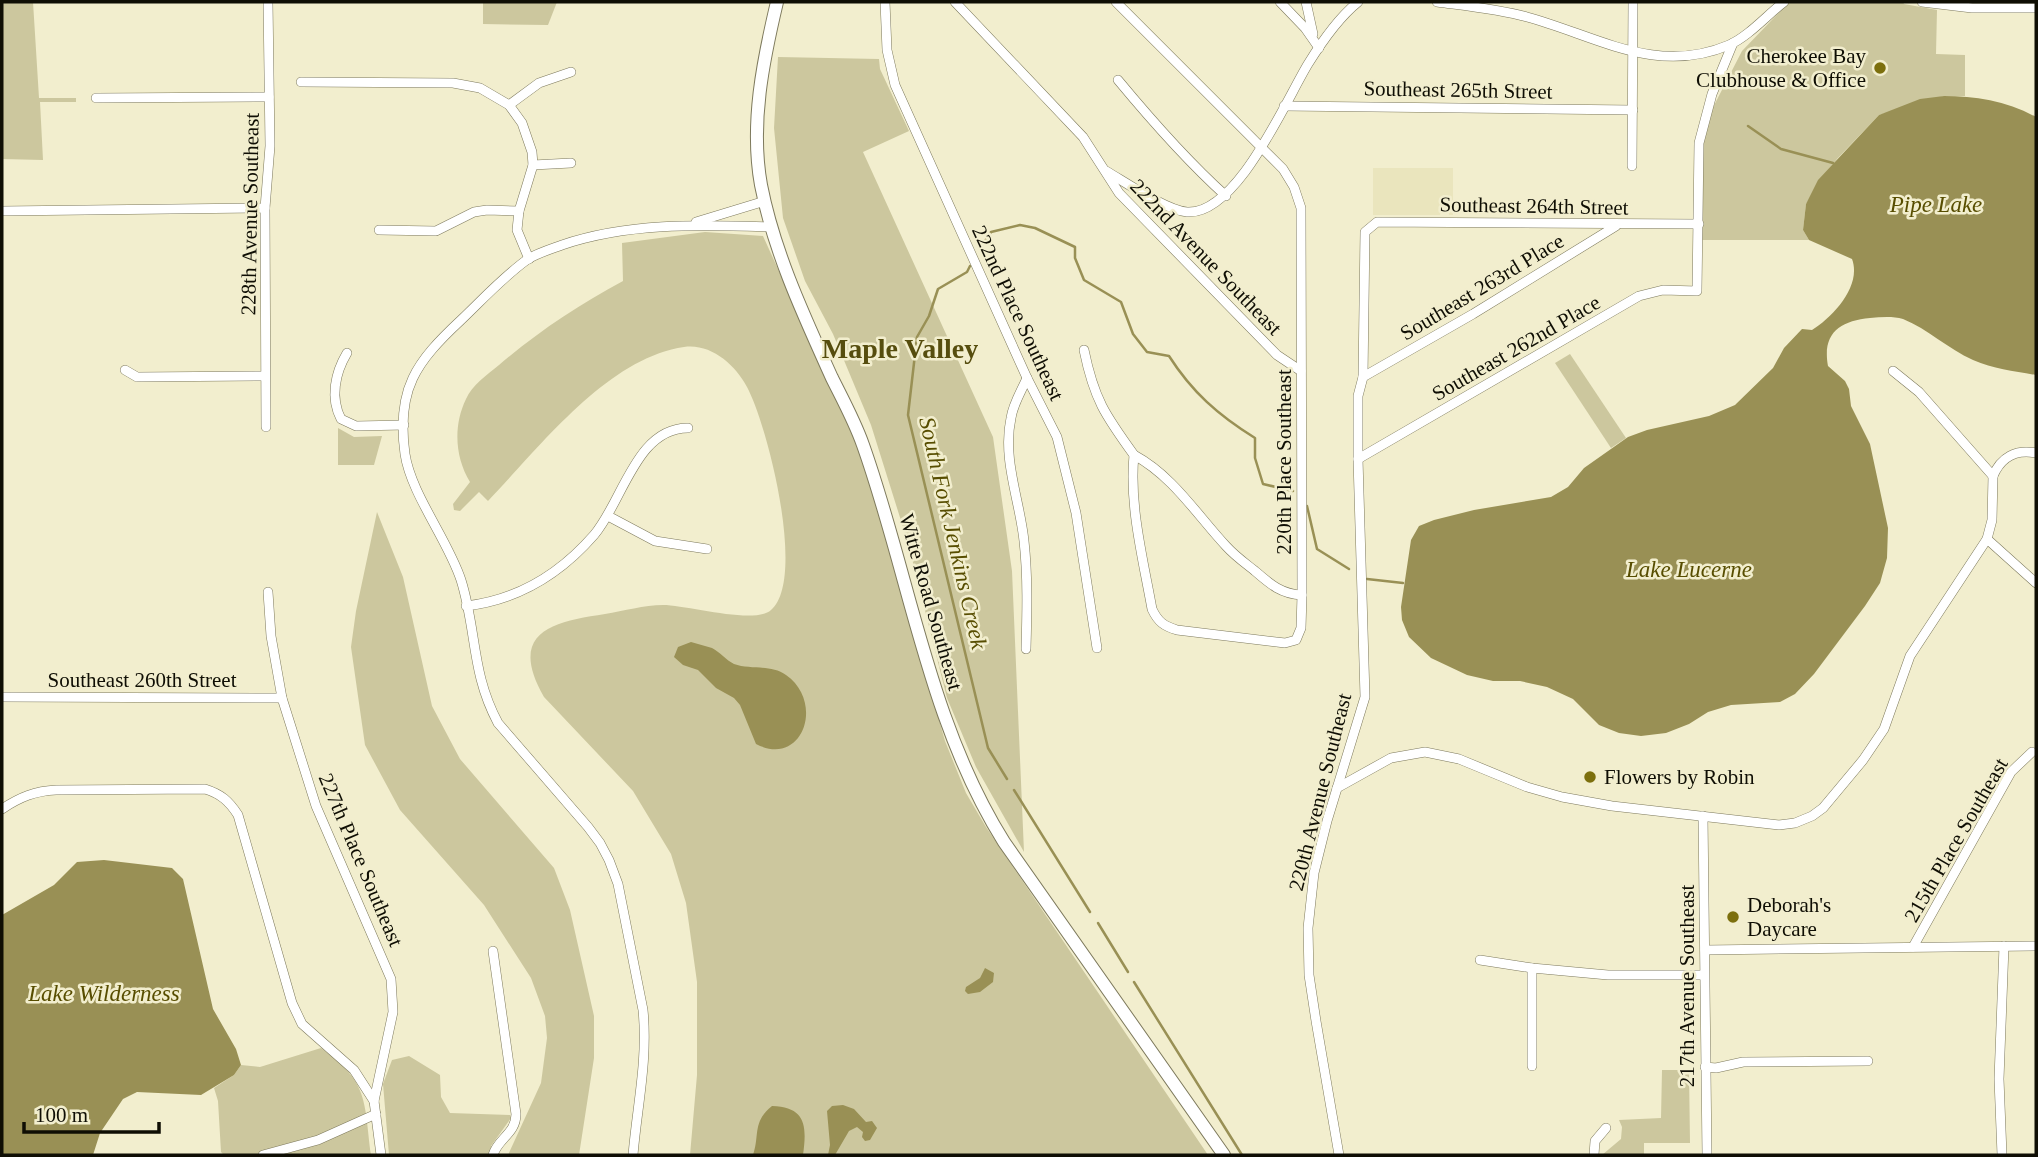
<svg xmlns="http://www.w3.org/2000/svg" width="2038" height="1157" viewBox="0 0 2038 1157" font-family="'Times New Roman',serif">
<rect width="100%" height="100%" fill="#f2eece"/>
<path fill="#eae5bd" d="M1373,168h80v47h-4l-1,-7h-6l-2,7h-67z"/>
<g fill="#ccc79e">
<path d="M2,2h31l6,96h37v4h-36l3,58 -41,-1z"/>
<path d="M483,2h74l-9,23 -65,-1z"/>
<path d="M1789,2h114l1,2 33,6 -1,44 29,1v41h-21l-65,19 -42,44 -31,45 -3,26 6,10h-108v-96l6,-25 35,-68z"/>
<path d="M778,57l101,2 1,10 29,62 -46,21 130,285 19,134 12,281 -48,-85 -29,-69 -39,-155 -37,-118 -38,-91 -28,-53 -22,-63 -9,-90z"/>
<path d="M705,232l58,4 95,209 16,45 71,251 21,52 20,34 222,328h-518l7,-80v-93l-11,-79 -15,-49 -38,-63 -89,-94c-37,-65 8,-75 61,-83 19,-3 39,-9 58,-9 24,0 92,20 108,5 36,-31 -4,-186 -24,-223 -12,-23 -37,-44 -63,-40 -77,11 -145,101 -196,154l-9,-9 -19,19 -6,-1 -1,-6 17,-22c-15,-25 -17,-56 -4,-83 6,-14 21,-24 33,-34 39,-33 79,-60 124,-84l-1,-38z"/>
<path d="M1570,354l56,84 -15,10 -56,-85z"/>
<path d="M338,428l16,9 28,-1 -8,29h-36z"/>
<path d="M377,512l26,65 29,129 28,53 94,109 16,42 24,106v42l-15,97h-71l33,-72 6,-45 -2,-22 -14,-38 -47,-73 -84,-95 -35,-65 -14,-98 5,-36z"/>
<path d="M321,1048c48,34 43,53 50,107h-147l-3,-3 -3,-51 -4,-13 20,-13 7,-10 19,2z"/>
<path d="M409,1056l31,19 1,22 9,16 60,2 1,3 -20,28 10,9h-112l-6,-71 9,-24z"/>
<path d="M1662,1070h27l1,73h-46v12h-42l19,-16 1,-12 -3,-7 42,-2z"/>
</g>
<g fill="#999055">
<path d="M1944,96c31,0 64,5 92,21v258c-22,-4 -42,-6 -63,-15 -25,-11 -45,-31 -70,-41 -10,-3 -22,-2 -33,-1 -30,3 -48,15 -42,48l17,15 4,8 2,17 19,38 18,84 -1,30 -7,25 -15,23 -51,68 -19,20 -15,8 -49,3 -23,7 -19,12 -23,9 -25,3 -22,-3 -20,-8 -26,-26 -26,-12 -27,-6h-27l-26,-6 -36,-17 -22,-21 -7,-17 -1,-13 10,-67 8,-14 15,-6 40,-10 77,-13 17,-10 16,-19 44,-31 19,-7 62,-14 26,-11 38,-37 11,-20 18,-19 10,1c21,-13 50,-44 40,-71l-43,-19 -6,-10 3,-26 12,-24 61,-65 41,-16z"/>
<path d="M691,642c7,2 14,4 21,6 8,4 14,12 22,16 16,6 37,0 52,11 39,27 17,93 -30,69l-16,-39 -6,-7 -18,-10 -18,-18 -15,-5 -9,-8 4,-10z"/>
<path d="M104,860l68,8 11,11 30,130 23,40 5,16 -7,10 -33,20 -64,-3 -14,7 -23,34 -7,22h-91v-240l52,-30 23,-23z"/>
<path d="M985,968l9,5 -1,9 -13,10 -12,2 -3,-3 1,-4 14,-9z"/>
<path d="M843,1105l11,4 12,13 6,-1 5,7 -7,12 -5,1 -3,-4 1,-5 -6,-5 -8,4 -14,24h-7l2,-10 -3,-34 5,-5z"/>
<path d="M772,1106c34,1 35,20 31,49h-50c7,-20 -1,-33 19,-49z"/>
</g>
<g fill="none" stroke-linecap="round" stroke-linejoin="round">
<g stroke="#999055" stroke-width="2.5">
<path d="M1748,126l33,23 52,14"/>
<path d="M983,244l8,-12 29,-7 15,3 40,19v11l9,22 37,22 12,32 14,18 22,4c23,36 49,59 86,82v20l8,26 30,7"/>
<path d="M970,266l-3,6 -29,17 -9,27 -12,21 -9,78 80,333 19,31"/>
<path d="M1307,506l10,43 32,20"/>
<path d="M1367,579l36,4"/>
<path d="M1014,790l76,122"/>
<path d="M1098,923l30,49"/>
<path d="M1134,982l108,173"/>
</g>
<g stroke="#7d795c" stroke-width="10">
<g id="street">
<path d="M885,2l2,48 8,35 132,293 30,59 19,76 21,135"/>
<path d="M955,2l128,135 36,56 158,162 24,16"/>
<path d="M1280,2l25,26 14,20"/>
<path d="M1306,2l7,32"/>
<path d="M1437,2c30,4 61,7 90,15 70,19 129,59 202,28 20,-9 38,-30 55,-43"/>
<path d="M1922,2l50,6h64"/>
<path d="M1118,80c34,41 68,80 108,116"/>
<path d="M301,82l152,1 27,5 29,17 13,18 10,29 1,13 -14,46 -2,19 12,29"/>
<path d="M96,98l173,-1"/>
<path d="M509,105l30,-22 32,-11"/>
<path d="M1284,106l349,4"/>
<path d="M533,165l38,-2"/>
<path d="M1632,166l1,-164"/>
<path d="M1106,171c19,11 60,39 81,41 50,3 98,-110 121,-148 13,-21 30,-46 50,-62"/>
<path d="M2,211l263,-3"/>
<path d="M696,222l69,-21"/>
<path d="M379,230l57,1 38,-19 13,-2 32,1"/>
<path d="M1084,350c10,49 21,65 50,105 -5,50 9,104 18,154 6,13 12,17 25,21l108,13 11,-3 5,-12 1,-33 -1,-387 -7,-21 -11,-18 -167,-167"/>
<path d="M347,353c-12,20 -17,45 -6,66l15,7 48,-1"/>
<path d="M125,370l12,7 128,-1"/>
<path d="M1893,371l26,21 74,84c8,-19 23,-27 43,-23"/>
<path d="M1363,377l110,-63 143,-88"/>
<path d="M266,427l-1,-219 5,-62 -2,-144"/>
<path d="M1134,455c39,21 63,60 92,91 9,10 19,17 29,25 15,13 26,23 47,24"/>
<path d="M1358,459l281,-163 24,-6 34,1 2,-148 13,-49 21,-51"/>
<path d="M608,516l47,25 52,8"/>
<path d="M1987,539l49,44"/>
<path d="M268,592l3,44 11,62 34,108 75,173 2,33 -19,89"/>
<path d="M466,606c51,-6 94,-32 128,-71 29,-34 42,-107 94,-107"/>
<path d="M1026,649c1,-36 2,-72 -2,-108 -4,-40 -22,-82 -13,-123 2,-14 11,-28 16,-40"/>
<path d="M2,697l280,1"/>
<path d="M1337,788l54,-30 34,-6 34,7 68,28 35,10 50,9 167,19 16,-2 17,-7 11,-8 40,-48 21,-31 26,-73 77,-117 5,-19 1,-44"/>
<path d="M2,809c18,-12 33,-18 54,-19l149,-1c16,5 24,12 33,26l54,188 10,21 52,46 20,31 7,54"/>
<path d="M1703,816l4,339"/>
<path d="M1913,947l98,-175 21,-20"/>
<path d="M1705,950l331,-4"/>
<path d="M493,951l23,163c0,20 -18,24 -23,41"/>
<path d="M1480,960l52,8 76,7h96"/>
<path d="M1532,1066v-98"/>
<path d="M1705,1067l11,1 27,-6 125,-1"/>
<path d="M263,1155l55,-15 58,-26"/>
<path d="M633,1155c4,-48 15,-95 10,-145l-25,-126 -9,-24 -9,-17 -12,-16 -90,-104c-27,-50 -21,-92 -37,-143 -13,-40 -50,-86 -56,-126 -9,-65 11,-92 56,-134 21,-20 43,-44 67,-61 10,-6 23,-10 34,-14 68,-23 140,-20 210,-18"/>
<path d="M1339,1155l-23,-134 -7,-46 -1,-47 6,-55 13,-52 38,-124 -7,-238v-63l5,-19 2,-145 12,-10 322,2"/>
<path d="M1594,1155l1,-14 11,-13"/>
<path d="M2002,1155l-3,-76 5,-133"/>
</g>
</g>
<g stroke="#7d795c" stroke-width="14">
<path id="secondary" d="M777,2c-14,59 -27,122 -16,183 13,67 43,131 71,193 11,22 23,44 31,67 47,132 65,276 141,397l220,313"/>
</g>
<use href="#street" stroke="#fff" stroke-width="9"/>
<use href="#secondary" stroke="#fff" stroke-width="12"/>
</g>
<g fill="#7c6f0d" stroke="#f2eece" stroke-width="2.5">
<circle cx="1880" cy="68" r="7"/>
<circle cx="1590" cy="777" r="7"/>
<circle cx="1733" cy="917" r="7"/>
</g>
<g text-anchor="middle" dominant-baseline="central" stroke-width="5" stroke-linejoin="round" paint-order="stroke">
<g font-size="21" fill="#0f0e04" stroke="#f2eece" text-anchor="start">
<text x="1866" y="56" text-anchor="end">Cherokee Bay<tspan x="1866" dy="24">Clubhouse &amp; Office</tspan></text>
<text x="1604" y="777">Flowers by Robin</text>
<text x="1747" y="905">Deborah's<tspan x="1747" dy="24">Daycare</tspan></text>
</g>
<g font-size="21" fill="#0f0e04" stroke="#f2eece">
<text transform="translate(1458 90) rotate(1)">Southeast 265th Street</text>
<text transform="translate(1534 206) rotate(1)">Southeast 264th Street</text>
<text transform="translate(250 214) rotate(-89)">228th Avenue Southeast</text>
<text transform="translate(1206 257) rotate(46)">222nd Avenue Southeast</text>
<text transform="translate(1482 287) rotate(-31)">Southeast 263rd Place</text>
<text transform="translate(1018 313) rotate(65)">222nd Place Southeast</text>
<text transform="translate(1516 348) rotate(-30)">Southeast 262nd Place</text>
<text transform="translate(1284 462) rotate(-90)">220th Place Southeast</text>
<text transform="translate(931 602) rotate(74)">Witte Road Southeast</text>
<text x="142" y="680">Southeast 260th Street</text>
<text transform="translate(1320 792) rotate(-76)">220th Avenue Southeast</text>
<text transform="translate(1956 840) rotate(-60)">215th Place Southeast</text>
<text transform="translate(361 860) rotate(67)">227th Place Southeast</text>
<text transform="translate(1687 986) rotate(-90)">217th Avenue Southeast</text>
</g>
<g font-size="23" font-style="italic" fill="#574d00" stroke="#f2eece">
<text x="1936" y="204">Pipe Lake</text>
<text transform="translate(953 533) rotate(77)">South Fork Jenkins Creek</text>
<text x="1689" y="569">Lake Lucerne</text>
<text x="104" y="993">Lake Wilderness</text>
</g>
<g font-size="28" font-weight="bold" fill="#564d0e" stroke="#f2eece">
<text x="900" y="348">Maple Valley</text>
</g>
</g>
<rect width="2038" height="1157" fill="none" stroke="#0f0e04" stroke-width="7"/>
<path d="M24 1122v10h135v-10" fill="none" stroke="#0f0e04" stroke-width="3.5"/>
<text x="35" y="1122" font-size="21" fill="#0f0e04" stroke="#f2eece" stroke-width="5" paint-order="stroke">100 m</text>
</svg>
